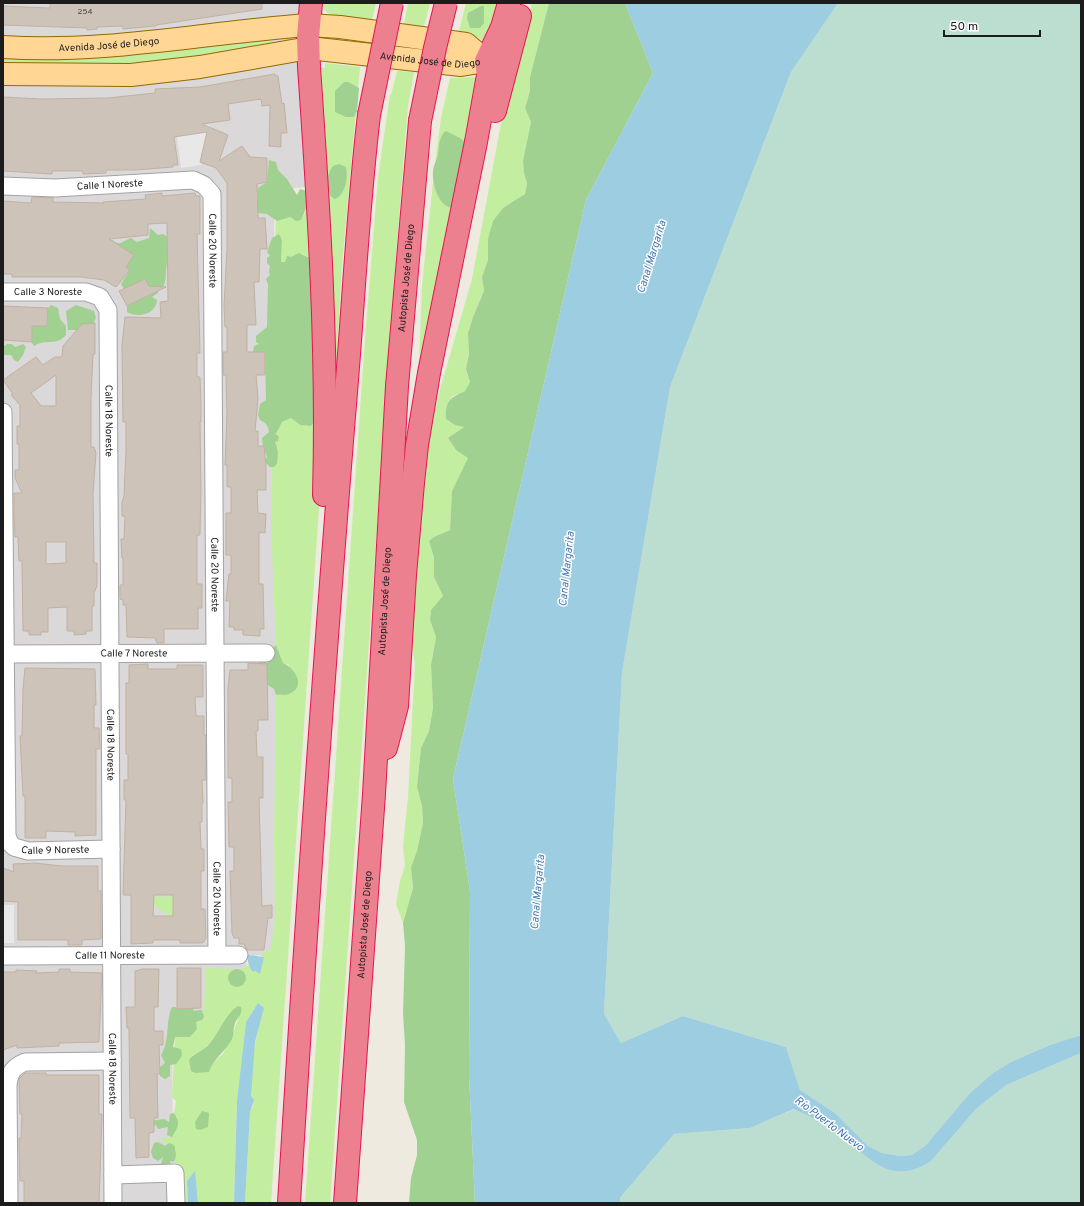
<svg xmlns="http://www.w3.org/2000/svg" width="1084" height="1206" viewBox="0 0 1084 1206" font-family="Overpass,sans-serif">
<rect width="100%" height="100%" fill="#eeeae0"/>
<path fill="#dad8d8" d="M3,3h297l9,45 3,138 -38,5 4,761 -31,5 -1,10 -29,44 -45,2 1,190h-170z"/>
<g fill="#c3eea0" fill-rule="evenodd">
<path d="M319,3h57l-4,17c-15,-1 -45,1 -50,-15z"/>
<path d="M408,3h22l-6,23 -17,-2v-3l-2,8h-2z"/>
<path d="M466,3h36l-17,39 -13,-8 -13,-3z"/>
<path d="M532,3h17l-19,74v14l-5,17 6,14 -8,39 1,12 3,10 -2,11 -9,6 -28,39v21l-6,17 2,14 -11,26 -5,16 1,21 -3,15 4,13 -5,9 -14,6 13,30 -16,11 8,12 13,8 -17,33 -2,39 -16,7 -5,4 5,17v19l9,19 -12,14 -1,10 6,17 -5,28 2,43 -4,23 -8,17 -4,39 5,19 1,17 -6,28 -6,16 2,21 -10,35 -7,-19 4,-23 5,-15 -2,-20 5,-49 7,-134 -3,-15 -1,-39 14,-144 7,-40 7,-32 33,-114 33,-177z"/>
<path d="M272,39l-1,4c-49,12 -101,19 -152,21 -38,3 -77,0 -116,0v-5z"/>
<path d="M325,63l35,4 -18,198 -8,135 -13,-332h4z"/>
<path d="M397,71l17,1 -6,34 -12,149 -66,948h-25l60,-864 13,-161 12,-84 1,1z"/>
<path d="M477,77l-52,291 -6,-4 3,-78 13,-122 6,-46 9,-40z"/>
<path d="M307,206l5,53 -9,-5 -17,5 -1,3h-4l1,-22 -3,-5 -4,2 1,-18 14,-2 6,4 8,-6z"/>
<path d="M291,418l9,7 11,1 5,-7 4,75 -49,709h-26l5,-91 3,-6c-7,-30 3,-69 11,-98l-6,-5 -12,19 -9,79 -3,102h-36l-3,-31 -8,9 1,22h-6l-8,-34 2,-19 -7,-7 -6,-1 -1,-5h10l5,-20 -3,-4 2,-12 -4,-4 3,-60h15l6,-15 6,-2c3,-17 3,-34 3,-52l30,1 -4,2 15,5 -6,-6 9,-5 2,4 6,3 7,-15 -4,-2 11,-6 4,-31 -1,-79 2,-144h8l5,-30 -6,-2 -7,-18 -5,-119 1,-59 5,-3 1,-16 -3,-6 3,-13 4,-7zM236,1007l2,12 -5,14 -10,21 -12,11 -19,-9c21,-9 31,-32 44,-49z"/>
<path d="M180,896v41l-1,3 -7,-12v-12l-11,-5 -4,-4 -4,-1 -1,-9z"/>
</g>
<g fill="#a1d191">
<path d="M549,3h76l28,70 -67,127 -133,579 17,112 -1,184 6,128h-66l2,-25 6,-23v-15l-13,-38 1,-57 -2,-31 2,-68 -2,-23 10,-35 -2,-21 6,-16 6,-28 -1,-17 -5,-19 4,-39 8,-17 4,-23 -2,-43 5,-28 -6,-17 1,-10 12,-14 -9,-19v-19l-5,-17 5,-4 16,-7 2,-39 16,-33 -12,-8 -8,-12 16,-11 -9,-2 -9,-6c-1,-18 4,-21 19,-28l5,-9 -4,-13 3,-15 -1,-21 5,-16 11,-26 -2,-14 6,-17v-21l5,-18 10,-13 22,-14 2,-11 -3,-10 -1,-12 8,-39 -6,-14 5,-17v-14z"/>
<path d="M481,6h3v17l-4,5h-10l-3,-10 1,-5z"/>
<path d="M344,82h4l11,6 -2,23 -3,6h-8l-11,-5v-21z"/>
<path d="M446,131l14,7 7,6 -15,64c-14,-2 -20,-25 -19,-36 0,-6 4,-12 5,-18 1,-8 1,-18 8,-23z"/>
<path d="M269,160l7,2 2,8 9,9 10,16 3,-6 7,2v15l-6,14 -5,1 -6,-4 -13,4 -10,-7 -9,-1v-25l9,-6z"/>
<path d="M339,164l7,3c2,11 0,27 -11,32 -12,-6 -8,-25 -2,-33z"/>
<path d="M150,228l8,7 5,-1 5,3 5,27h-6c-2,8 0,16 -4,23h-4l-1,6 -6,4 5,3c-1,15 -20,18 -30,12v-6l25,-13 -7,-14 -21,10 -3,-5 9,-14 -4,-3 7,-12 -12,-8 -2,2 -11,-9h4c9,7 10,1 19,-2l6,4 12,-4z"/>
<path d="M279,234l3,6 -1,22h4l2,-6 4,1 8,-4 13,6 4,160 -5,7 -11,-1 -9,-7 -9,4 -6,12 3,3 -1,4 -3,1c4,7 3,14 2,22l-3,3h-4l-5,-5 2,-6c-2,-2 -5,-13 -5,-18l7,-6c-1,-7 -3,-9 -9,-12l-2,-5 2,-11 6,-4 -1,-48h-12l1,-6 5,-2 -3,-2v-6l11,-9 1,-43 -2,-5 4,-4 -1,-3 1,-6 -3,-3v-5l3,-2 -3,-4 5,-14z"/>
<path d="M51,305l7,3 2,11 6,7v9c-10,12 -20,3 -32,11l-2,-3v-21l15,4 1,-18z"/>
<path d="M76,305l18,6 2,7 -4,8 -14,4h-10l-2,-19z"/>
<path d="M7,344h5l3,3 8,-3 3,3 -3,8 -5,7 -4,-2 -3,-5h-8v-8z"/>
<path d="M276,645l7,18c12,5 24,24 6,31 -4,2 -9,0 -13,1l-2,-6 -9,-6 2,-2v-17h-8v-4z"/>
<circle cx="237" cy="978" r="9"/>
<path d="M238,1006l3,1c2,8 -3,9 -6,16 -2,5 -1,11 -3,16 -6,12 -20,21 -23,33l-14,1 -4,-2 -2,-11c5,-7 15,-9 21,-17 9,-10 16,-30 28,-37z"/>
<path d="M172,1007h4l3,2 15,-1 -1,3 9,-1 2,7 -2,3 -6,2 1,7 -7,8h-15l-2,10 8,2 1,7 -6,8 -6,1v11l-5,3 -5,-3v-9l5,-4 -4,-8c9,-14 4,-32 11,-48z"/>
<path d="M202,1111l7,2 -1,14 -8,3 -4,-1 -1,-7z"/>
<path d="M174,1113c7,10 4,14 -2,24l-5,-2 1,-8 -10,2 -2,-4 -2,1v-5h-4l14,-2 5,3 1,-8z"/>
<path d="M158,1142l7,4 4,-3 5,2c2,5 3,12 0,17l-4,-1v5l-7,1 -2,-3 2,-7 -5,4 -5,-3 -2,-6 3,-9z"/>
</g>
<g fill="#bbded0">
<path d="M838,3h243v1032l-31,10 -39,17 -18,11 -23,20 -44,52 -14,10 -12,1 -18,-3 -14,-7 -33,-33 -35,-23 -14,-43 -103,-31 -62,27 -17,-29 18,-341 48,-286 121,-315z"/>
<path d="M1081,1053v150h-461v-5l54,-64 76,-6 45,-19c11,6 24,11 35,18 34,23 56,64 101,34l45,-52 30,-24z"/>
</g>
<g fill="#e8e8e8">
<path d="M210,125l-9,40 -20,3 -4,-32 17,-2 -1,-8z"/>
<rect x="3" y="905" width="11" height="38"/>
</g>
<g fill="#9ccde0">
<path d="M625,3h213l-47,69 -121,315 -48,286 -18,341 17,29 62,-27 103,31 14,43 35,23 33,33 14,7 18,3 12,-1 14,-10 44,-52 23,-20 18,-11 39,-17 31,-10v18l-75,32 -30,24 -45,52c-45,30 -67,-11 -101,-34 -11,-7 -24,-12 -36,-18l-44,19 -76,6 -54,64v5h-145l-6,-128 1,-184 -17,-112 133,-579 67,-127z"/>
<path d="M248,955l16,2 -4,17 -5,-3 -2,1c-4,-4 -6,-12 -5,-17z"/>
<path d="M258,1003l6,5 -9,34 -4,54 3,4 -4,12 -5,91h-11l3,-102 9,-79z"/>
<path d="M195,1171l3,32h-10l-1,-22z"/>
</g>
<g fill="#cec3b9" stroke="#c1b1a1" fill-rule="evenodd">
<path d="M50,3h212v6l-106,16v1l-33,3v-3l-26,1v2l-10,1v-2l-84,-3v-19l47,2z"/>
<path d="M275,74l1,2h2l4,28 2,-1 3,30h-6v14l-12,-1 1,-41 -8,1 -1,-7 -33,5 2,16 -28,4 26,11 -9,26 23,-15 8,11 17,1v24l-10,2 1,34h7l2,31h-7l-1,33h-5l2,43h-9v27h18v23h-9l2,24 -3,32h3v15h6l2,21v23h-9l1,23 8,1 -1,19 -6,-1v52h4l1,45h-4v7l-17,-1v-5h-9v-3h-5l1,-26h-4l3,-27h2v-19h-5v-42h5v-26h-4v-22h-2l2,-51 -1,-39h-3v-23h4v-25h-2l-1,-21 3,-56v-67l-11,-15 -16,-6 7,-30 -33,5 4,28h-5v2l-38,3h-29v3l-23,1v-3h-31v3l-49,-3v-74l38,2 67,-1 47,-5v-4l45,-2z"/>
<path d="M162,193v3l33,-3 1,3h4v38h-3l3,119h-3v24h3l1,26v19h-1l1,67 -1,46h-3v49h5v24h-4v21h-34v14h-7l-2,-5 -28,-1 -1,-32h-3v-5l-3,-1v-14h3v-27h-1l-1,-19h3l1,-23h-3v-14l2,-6 2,-46v-28h-3l-1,-77 3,-28 36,1 -1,-16 8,-1 -1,-78 -19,1v11l-39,4 25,16 -8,12 4,3 -14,17 -12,-7 -23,-3h-69v-3h-9v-73l28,2 1,-6 21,1v4l51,1 -1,-1 43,-3 -1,-4z"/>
<path d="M145,279l4,7 17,1 -39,19 -8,-15z"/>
<path d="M3,306l45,2 -1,18h-15v16l-29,-2z"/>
<path d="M95,323v31h-2l-2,44v49h3l2,6 -3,40 1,70h3v23l-3,7v13h-2v25h-6v3l-12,1v-4h-7v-24l-19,1v24h-7v3h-12v-4h-6l-1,-70h-3l-1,-24h-3l-1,-22v-22h8l-7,-15v-8h4v-26h-2v-18h3v-21l-9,-10 2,-1 -10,-14 33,-23 7,8 12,-8h7l1,-11 19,-22zM56,375v31h-15l-10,-13zM46,542h20v21l-20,1z"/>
<path d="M248,663l19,1 1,56h-10v11h-2l1,26h6v41h-4l3,108 10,-1v13h-4l-4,32h-17l-3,-6h-5v-6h-5l-2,-5 -2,-62h4v-24h-5l-1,-45h4v-24h-4v-90l2,-18h18z"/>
<path d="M148,664v5h29v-4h26v32h-8l1,19h8v19h2v45h-4l1,23h-1v19h-2l1,27h3v22h-3v38h4l1,29 -3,5h-23v-3h-27v3l-22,1v-49h-8l3,-95h-2v-20h4v-26h-2v-71h3v-18zM154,895h19v21h-20z"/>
<path d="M25,668l70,1 1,36h-2v23h5l1,21h-4v86l-21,1v-4l-29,-1v7h-21v-42h-2l-3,-60h2l1,-47z"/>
<path d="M35,863l26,3h37v25h3v48l-19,1v5h-14v-5h-50v-38l-15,-1v-33l11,4 -1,-8z"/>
<path d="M177,968h24v40l-24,1z"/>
<path d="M59,969h11v3l32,1 -3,69 -40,1v3l-42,2v-3l-14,5v-78h13v-2l21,1 -1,2 23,-1z"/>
<path d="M142,969h17l-1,38h-4v24h9v14h-4l1,29h-3l1,44h-4v14l-5,1v24l-13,1 -1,-40h-5l-1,-90h-2l-1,-21h9v-36z"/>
<path d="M25,1073h21v2h53v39h3l-3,89h-75v-22h-4l-1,-43h2l1,-24h-2l-1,-35z"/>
</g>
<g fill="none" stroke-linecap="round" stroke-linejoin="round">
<g stroke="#a3a3a3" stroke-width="19">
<g id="minor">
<path id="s1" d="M3,186l52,2 138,-8 11,5 8,9 5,760"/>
<path id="s2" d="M3,292h83l14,5 8,13 5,893"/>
<path id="s3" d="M3,412l4,424 3,7 4,4 14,4 83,-2"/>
<path id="s4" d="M3,654l263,-1"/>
<path id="s5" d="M3,956l236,-1"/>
<path d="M113,1175l62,-2 1,30"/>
<path d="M9,1203l-1,-117c1,-13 5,-19 17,-24l87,-1"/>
</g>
</g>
<g stroke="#936900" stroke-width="24">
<g id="major">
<path id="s6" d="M3,47c103,7 204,-15 306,-22l31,2 126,17 20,17"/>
<path id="s7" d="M3,74l128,1 69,-8 109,-19 152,17 25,-4"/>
</g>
</g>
<g stroke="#e41552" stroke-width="24">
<g id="highway">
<path d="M311,3l-3,34 1,30c10,143 19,285 15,428"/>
<path d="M495,111l25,-95"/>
<path d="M386,748l11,-42 8,-131 8,-92 4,-38 12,-72 47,-231 12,-67 -2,-14 16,-34 7,-24"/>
<path d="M289,1203c16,-263 34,-525 55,-787 9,-100 13,-201 25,-301"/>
<path id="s8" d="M345,1203l29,-409 23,-408 23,-265"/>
</g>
</g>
<use href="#minor" stroke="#fff" stroke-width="17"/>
<use href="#major" stroke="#ffd694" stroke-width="22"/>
<use href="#highway" stroke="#ed808f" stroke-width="22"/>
<g stroke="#e41552" stroke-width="24" stroke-linecap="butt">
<g id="highway-bridge">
<path d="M369,115l23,-112"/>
<path d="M420,121l15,-73 11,-45"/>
</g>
</g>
<use href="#highway-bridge" stroke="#ed808f" stroke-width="22"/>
</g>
<g text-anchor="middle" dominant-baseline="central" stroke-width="3" stroke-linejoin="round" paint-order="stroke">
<g font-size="8" fill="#484643">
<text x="85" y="12">254</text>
</g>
<g font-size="10" fill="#1c1c1c" stroke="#fff">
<text stroke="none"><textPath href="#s6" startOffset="106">Avenida José de Diego</textPath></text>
<text stroke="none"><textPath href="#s7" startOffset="430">Avenida José de Diego</textPath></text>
<text stroke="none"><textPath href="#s1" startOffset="107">Calle 1 Noreste</textPath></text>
<text stroke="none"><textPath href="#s1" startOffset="271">Calle 20 Noreste</textPath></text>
<text stroke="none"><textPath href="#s8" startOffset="927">Autopista José de Diego</textPath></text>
<text stroke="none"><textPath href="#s2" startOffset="45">Calle 3 Noreste</textPath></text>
<text stroke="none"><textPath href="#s2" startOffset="224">Calle 18 Noreste</textPath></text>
<text stroke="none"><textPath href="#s1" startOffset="595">Calle 20 Noreste</textPath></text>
<text stroke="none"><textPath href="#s8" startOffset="603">Autopista José de Diego</textPath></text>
<text stroke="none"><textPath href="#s4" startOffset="131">Calle 7 Noreste</textPath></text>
<text stroke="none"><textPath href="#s2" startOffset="548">Calle 18 Noreste</textPath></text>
<text stroke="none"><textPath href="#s3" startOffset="479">Calle 9 Noreste</textPath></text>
<text stroke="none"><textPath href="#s1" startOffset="919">Calle 20 Noreste</textPath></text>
<text stroke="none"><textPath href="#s8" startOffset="279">Autopista José de Diego</textPath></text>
<text stroke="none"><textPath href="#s5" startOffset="107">Calle 11 Noreste</textPath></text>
<text stroke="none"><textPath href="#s2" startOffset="872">Calle 18 Noreste</textPath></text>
</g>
<g font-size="11" font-style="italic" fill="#4174b2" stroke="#fff">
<text transform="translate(652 257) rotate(-73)">Canal Margarita</text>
<text transform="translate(567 569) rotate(-84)">Canal Margarita</text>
<text transform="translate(538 892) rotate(-85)">Canal Margarita</text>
<text transform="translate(829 1124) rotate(37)">Río Puerto Nuevo</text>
</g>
</g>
<rect width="1084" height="1206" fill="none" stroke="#1c1c1c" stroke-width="8"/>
<path d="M944 30v6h96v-6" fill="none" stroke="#1c1c1c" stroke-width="2"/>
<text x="950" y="30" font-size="12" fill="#1c1c1c" stroke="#ffffff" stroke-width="3" paint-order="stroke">50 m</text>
</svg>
